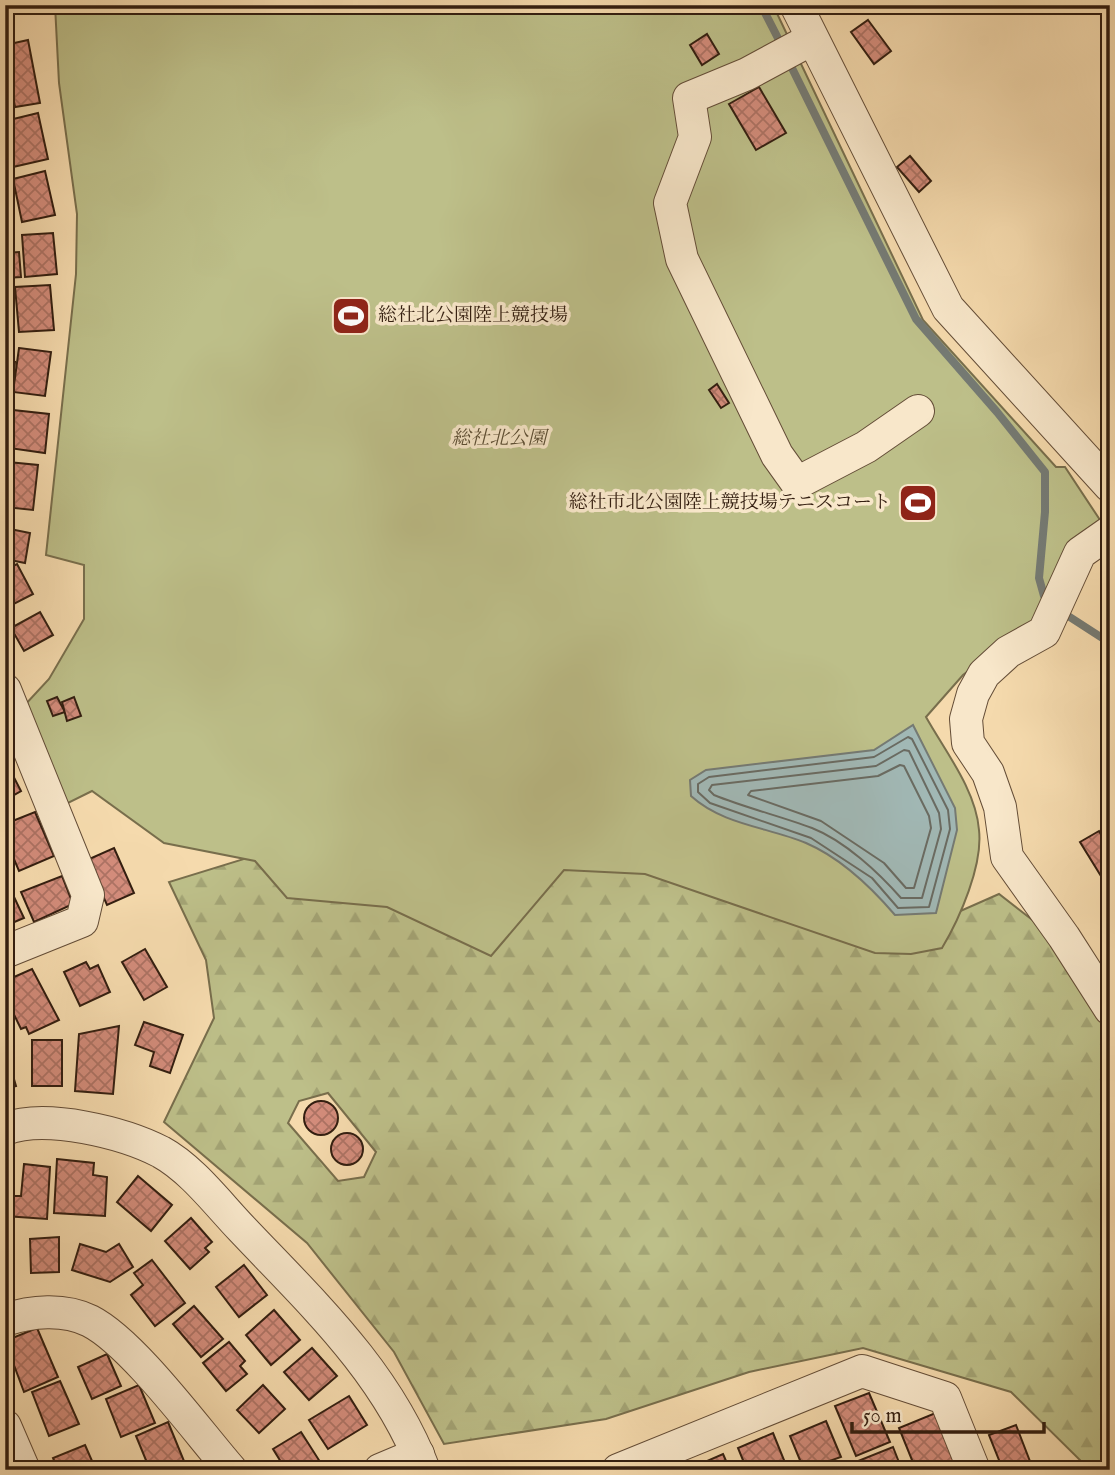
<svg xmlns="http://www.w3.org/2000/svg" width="1115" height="1475" viewBox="0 0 1115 1475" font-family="'IM FELL English','Noto Serif JP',serif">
<defs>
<pattern id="forest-firs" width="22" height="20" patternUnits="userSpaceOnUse" patternTransform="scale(1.75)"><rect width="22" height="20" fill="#bdbf89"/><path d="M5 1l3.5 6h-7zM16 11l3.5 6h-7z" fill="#a3a475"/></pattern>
<pattern id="building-cross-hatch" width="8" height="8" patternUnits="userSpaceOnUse" patternTransform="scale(1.75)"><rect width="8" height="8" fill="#d38c7b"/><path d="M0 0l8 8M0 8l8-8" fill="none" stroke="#ac7263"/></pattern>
</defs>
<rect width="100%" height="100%" fill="#f5daad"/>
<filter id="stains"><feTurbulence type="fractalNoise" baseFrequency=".00286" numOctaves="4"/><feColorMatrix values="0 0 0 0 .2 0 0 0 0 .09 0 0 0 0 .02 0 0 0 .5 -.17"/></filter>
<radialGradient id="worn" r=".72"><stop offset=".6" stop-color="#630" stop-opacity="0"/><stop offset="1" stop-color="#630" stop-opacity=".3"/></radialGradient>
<path fill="url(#forest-firs)" stroke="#786e4c" stroke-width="2" fill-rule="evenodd" d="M534,838l388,90 77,-34 111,86v490h-24l-3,-7 -72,-71 -148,-44 -114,24 -143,47 -162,25 -50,-92 -87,-109 -143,-121 50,-104 -8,-58 -37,-78 104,-32zM328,1093l48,59 -12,25 -26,4 -50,-58 11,-22z"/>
<path fill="#bdbf89" stroke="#786e4c" stroke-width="2" d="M55,5h718l150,315 133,147h9l39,59 -59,87 -82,62 -37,42c19,34 50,73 53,113 4,35 -19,88 -37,118l-31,6 -36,-1 -230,-79 -81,-4 -73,86 -104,-49 -100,-9 -32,-37 -91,-18 -72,-52 -26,13 -43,-97 26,-28 35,-60v-54l-38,-10 30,-281 1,-60 -18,-131z"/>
<path fill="#a1b8b5" stroke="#757a73" stroke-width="2" d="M913,725l42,83 2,22 -21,83 -41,2c-24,-28 -54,-57 -89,-72 -38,-16 -83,-18 -115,-47l-1,-16 16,-10 168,-20z"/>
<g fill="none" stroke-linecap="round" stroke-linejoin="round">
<g stroke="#6a6b62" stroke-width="2">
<path d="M908,737l4,2 36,71 2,19 -21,78 -31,1 -26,-30 -61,-40 -101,-35 -12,-11v-8l11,-7 165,-20z"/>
<path d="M904,750l5,1 30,62 2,16 -19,69h-21c-22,-25 -56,-57 -89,-70 -32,-12 -66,-20 -98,-33l-5,-5 3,-5 164,-19z"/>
<path d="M900,765l4,1 25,50 2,12 -17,60h-8l-22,-25 -63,-42 -73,-26 3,-4 127,-15z"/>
</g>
<g stroke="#757a73" stroke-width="8">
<path d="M761,5l21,41"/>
<path d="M787,58l129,261 81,93 48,60v40l-6,66 5,18 6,5"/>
<path d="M1062,612l48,31"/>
</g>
</g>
<g fill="url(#building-cross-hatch)" stroke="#331e10" stroke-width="2">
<path d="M868,20l23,31 -17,13 -23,-32z"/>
<path d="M707,34l12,20 -17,11 -12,-20z"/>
<path d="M28,40l12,63 -25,4 -2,-11 -8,1v-52z"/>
<path d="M759,87l27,46 -30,17 -27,-46z"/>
<path d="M38,113l10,46 -35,8 -8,-46z"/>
<path d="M910,156l21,25 -12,11 -22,-25z"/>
<path d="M45,171l10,44 -33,7 -9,-43z"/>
<path d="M53,233l4,41 -32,3 -3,-42z"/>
<path d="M19,252l2,25 -16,1v-25z"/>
<path d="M50,285l4,45 -35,2 -4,-45z"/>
<path d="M19,348l32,4 -6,44 -32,-4z"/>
<path d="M5,361l10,1 -3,28 -7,-1z"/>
<path d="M717,384l12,19 -8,5 -12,-18z"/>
<path d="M13,410l36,4 -4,39 -36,-5z"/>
<path d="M8,462l30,3 -5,45 -28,-3z"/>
<path d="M5,528l25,5 -5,30 -20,-4z"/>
<path d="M17,564l16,30 -27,14 -1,-38z"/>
<path d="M40,612l13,23 -29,16 -13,-23z"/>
<path d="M57,697l8,15 -12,4 -6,-15z"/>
<path d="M74,697l7,19 -14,5 -5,-19z"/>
<path d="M6,762l15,29 -16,9v-37z"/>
<path d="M35,812l19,44 -35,15 -14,-33v-14z"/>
<path d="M1099,831l7,12 4,-2v37l-6,3 -24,-39z"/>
<path d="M114,848l20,45 -27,12 -20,-45z"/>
<path d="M62,876l11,28 -39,18 -13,-30z"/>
<path d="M5,878l19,40 -19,8z"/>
<path d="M145,949l22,38 -23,13 -22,-38z"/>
<path d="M86,962l4,7 8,-4 12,27 -30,14 -16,-34z"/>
<path d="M32,969l27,51 -30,14 -3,-7 -5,2 -16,-33v-15z"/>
<path d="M144,1022l39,13 -13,38 -20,-7 4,-14 -19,-7z"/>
<path d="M119,1026l-6,68 -38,-3 4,-57z"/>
<rect x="32" y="1040" width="30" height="46"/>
<path d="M5,1048l11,38 -11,3z"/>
<circle cx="321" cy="1118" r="17"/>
<circle cx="347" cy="1149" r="16"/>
<path d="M57,1159l37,4 -1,12 14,2 -2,39 -51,-3z"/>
<path d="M24,1164l26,3 -3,52 -42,-3 1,-20h15z"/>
<path d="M138,1176l34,29 -21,26 -34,-29z"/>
<path d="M191,1218l21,24 -7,6 4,4 -19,17 -25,-28z"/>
<path d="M59,1237v35l-28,1 -1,-34z"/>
<path d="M80,1244l26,8 13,-8 14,23 -23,15 -38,-12z"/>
<path d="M152,1260l33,43 -30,23 -24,-31 12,-10 -9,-12z"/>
<path d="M244,1265l23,30 -28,22 -23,-30z"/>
<path d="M194,1306l29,33 -22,18 -28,-33z"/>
<path d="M274,1310l26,30 -29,25 -25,-30z"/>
<path d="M37,1328l21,49 -34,15 -19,-51z"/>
<path d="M229,1342l16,19 -5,5 7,8 -21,17 -23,-28z"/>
<path d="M312,1348l25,28 -28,24 -25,-28z"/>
<path d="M107,1354l14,32 -29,13 -14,-32z"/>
<path d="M60,1381l19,43 -30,12 -17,-44z"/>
<path d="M139,1385l16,38 -34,14 -15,-38z"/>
<path d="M263,1385l22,24 -26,24 -22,-23z"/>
<path d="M869,1393l21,49 -34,14 -21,-50z"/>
<path d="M349,1396l18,29 -39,24 -19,-29z"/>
<path d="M938,1412l24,58h-46l-17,-42z"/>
<path d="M826,1421l15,36 -37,13 -14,-34z"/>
<path d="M168,1422l18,44 -10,4h-26l-14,-34z"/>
<path d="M1016,1425l15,39 -15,6h-13l-14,-35z"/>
<path d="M301,1432l23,36 -2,2h-36l-13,-21z"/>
<path d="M773,1433l15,37h-41l-9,-22z"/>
<path d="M85,1445l11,25h-38l-5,-12z"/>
<path d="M893,1447l9,23h-40l-4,-9z"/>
<path d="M723,1454l7,16h-38l-1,-2z"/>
</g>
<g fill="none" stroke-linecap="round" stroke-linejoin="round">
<g stroke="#644d37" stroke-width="34">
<g id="minor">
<path d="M796,5l152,303 162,178"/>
<path d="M812,39l-65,35 -58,24 6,39 -25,66 12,56 95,196 20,28 69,-36 52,-36"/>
<path d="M1110,532l-30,21 -36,79 -36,20 -24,22 -11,20 -7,25 2,24 20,30 12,34 7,50 57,80 46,72"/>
<path d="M5,690l83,205 -6,26 -77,31"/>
<path d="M5,1129c41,-16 119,4 156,23 31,17 57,52 81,77 70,74 145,143 182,241"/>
<path d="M5,1320c26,-9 59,-12 85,1 43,22 107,110 141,149"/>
<path d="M5,1426l19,44"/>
<path d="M380,1470l38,-16"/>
<path d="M618,1470l244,-99 83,27 29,72"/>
</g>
</g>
<use href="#minor" stroke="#f8e7ca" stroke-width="32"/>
</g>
<defs>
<g id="stadium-square" transform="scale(2.0125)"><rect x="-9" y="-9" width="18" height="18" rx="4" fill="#8f2418" stroke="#f8e7ca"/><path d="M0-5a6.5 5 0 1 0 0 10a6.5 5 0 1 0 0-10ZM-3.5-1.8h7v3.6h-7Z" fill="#fff"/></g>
</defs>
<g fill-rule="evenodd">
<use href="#stadium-square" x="351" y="316"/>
<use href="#stadium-square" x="918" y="503"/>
</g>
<g text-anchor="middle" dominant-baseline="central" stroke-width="7" stroke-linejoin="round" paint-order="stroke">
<g font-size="19" fill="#331e10" stroke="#f8e7ca" text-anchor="start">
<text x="378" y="316">総社北公園陸上競技場</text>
<text x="891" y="503" text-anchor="end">総社市北公園陸上競技場テニスコート</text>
</g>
<g font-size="19" font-style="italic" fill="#5c4e34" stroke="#f8e7ca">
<text x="499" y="439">総社北公園</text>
</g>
</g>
<rect width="1115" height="1475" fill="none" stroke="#f5daad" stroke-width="28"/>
<rect x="7" y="7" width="1101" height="1461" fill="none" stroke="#331e10" stroke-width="3.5"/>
<rect x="14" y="14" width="1087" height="1447" fill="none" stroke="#331e10" stroke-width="2"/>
<path d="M852 1422v10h192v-10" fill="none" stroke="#331e10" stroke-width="3.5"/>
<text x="863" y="1422" font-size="21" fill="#331e10" stroke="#f8e7ca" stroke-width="5" paint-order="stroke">50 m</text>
<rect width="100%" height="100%" filter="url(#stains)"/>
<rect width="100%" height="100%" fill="url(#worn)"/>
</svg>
